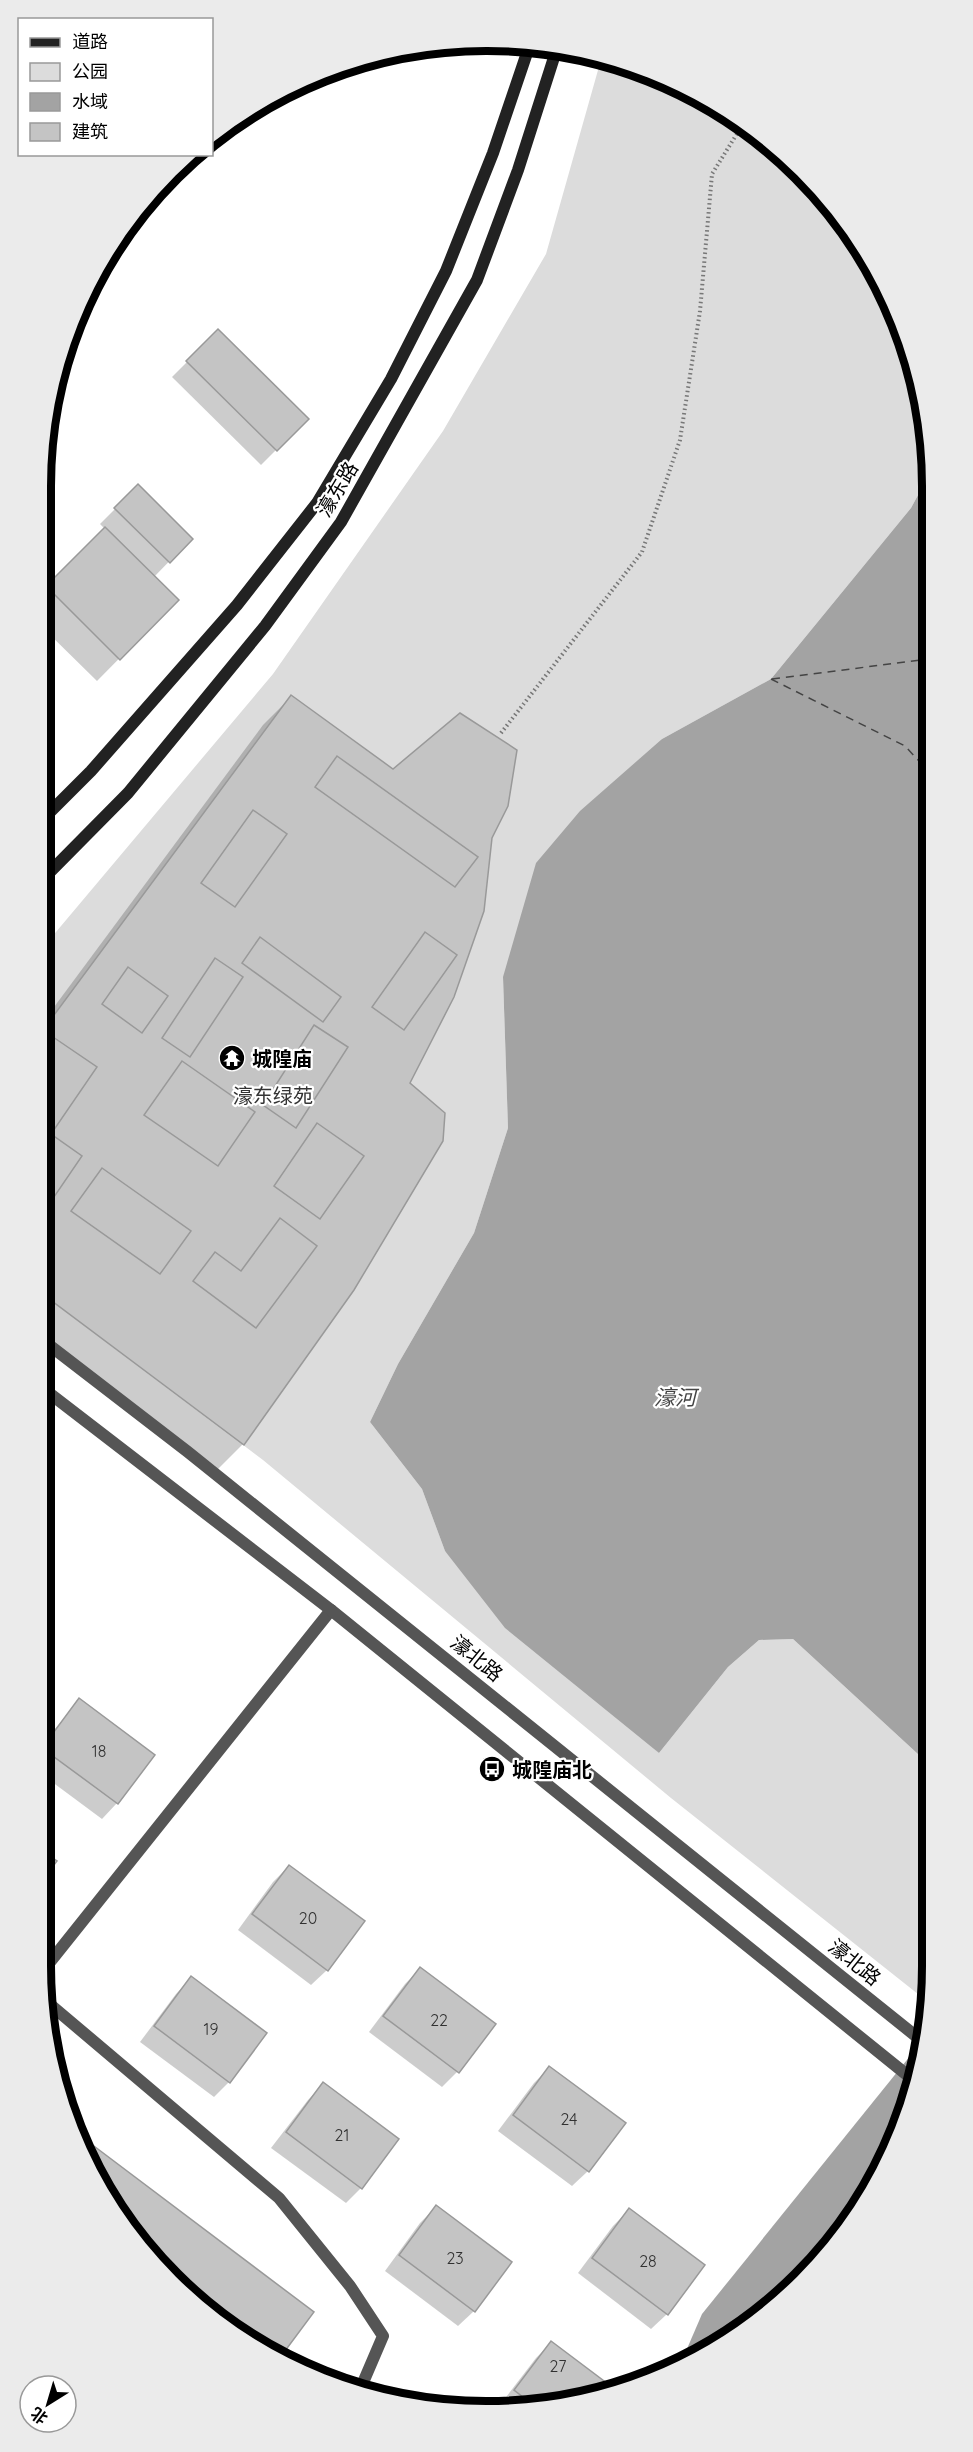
<svg xmlns="http://www.w3.org/2000/svg" width="973" height="2452" viewBox="0 0 973 2452" font-family="Quicksand,'Noto Sans SC',sans-serif">
<rect width="100%" height="100%" fill="#fff"/>
<path fill="#dcdcdc" d="M602,56l132,59 88,78 65,97 42,138v47l-18,33 -140,171 -109,60 -159,239 5,150 -34,105 -76,131 -28,58 52,67 23,62 214,202 69,-86 31,-27 34,-1 139,128v198l-4,37 -257,-204 -408,-338 -222,-168 -1,-341 233,-277 170,-243 103,-177z"/>
<g fill="#a3a3a3">
<path d="M929,475l3,1292 -139,-128 -34,1 -31,27 -69,86 -154,-125 -60,-77 -23,-62 -52,-67 28,-58 76,-131 34,-105 -5,-151 33,-114 44,-52 82,-72 109,-60 140,-171z"/>
<path d="M923,2040l-6,41 -31,82 -45,74 -107,100 -54,28 22,-51z"/>
</g>
<g fill="#0003">
<path d="M218,331l89,88 -46,46 -89,-88z"/>
<path d="M138,486l53,53 -37,38 23,23 -80,81 -57,-56v-31l65,-65 -5,-5z"/>
<path d="M291,697l102,74 15,313 -55,205 -110,155 -28,28 -175,-131v-315l223,-301z"/>
<path d="M79,1700l74,55 -36,48 -15,16 -62,-46v-26z"/>
<path d="M289,1866l38,104 -16,15 -73,-55 35,-48z"/>
<path d="M420,1969l74,55 -37,48 -15,15 -73,-55 36,-48z"/>
<path d="M191,1978l38,104 -15,15 -74,-55 36,-48z"/>
<path d="M549,2068l75,55 -36,48 -16,15 -74,-55 36,-48z"/>
<path d="M323,2084l38,104 -15,15 -75,-55 37,-48z"/>
<path d="M75,2133l203,225 -14,-6 -113,-93 -51,-71z"/>
<path d="M436,2207l38,104 -16,15 -73,-55 35,-48z"/>
<path d="M629,2210l38,104 -16,15 -73,-56 35,-47z"/>
<path d="M551,2343l63,48 -40,12 -74,2 36,-47z"/>
</g>
<g fill="none" stroke-linecap="round" stroke-linejoin="round">
<g stroke="#444" stroke-width="1.5" stroke-dasharray="8 6" stroke-linecap="butt">
<path d="M771,679l134,67 25,27"/>
<path d="M772,679l157,-20"/>
</g>
</g>
<g fill="#c4c4c4" stroke="#999" stroke-width="1.5">
<path d="M218,329l91,90 -32,32 -91,-90z"/>
<path d="M138,484l55,55 -23,24 -56,-55z"/>
<path d="M105,527l74,73 -59,60 -74,-74z"/>
<path d="M291,695l102,74 67,-56 57,37 -9,56 -16,32 -8,73 -30,86 -44,86 35,30 -2,28 -89,149 -110,155 -204,-153v-258z"/>
<path d="M337,756l141,101 -23,30 -140,-100z"/>
<path d="M253,810l34,24 -52,73 -34,-24z"/>
<path d="M425,932l32,23 -53,75 -32,-23z"/>
<path d="M260,937l81,60 -18,25 -81,-59z"/>
<path d="M215,958l28,19 -53,80 -28,-19z"/>
<path d="M128,967l40,29 -26,37 -40,-29z"/>
<path d="M314,1025l34,22 -52,81 -33,-23z"/>
<path d="M53,1037l44,30 -46,67 31,22 -28,41 -14,-10v-132z"/>
<path d="M182,1061l73,51 -37,54 -74,-51z"/>
<path d="M317,1123l47,33 -44,63 -46,-33z"/>
<path d="M102,1168l89,63 -31,43 -89,-63z"/>
<path d="M280,1218l37,28 -61,82 -63,-47 22,-29 26,19z"/>
<path d="M79,1698l76,57 -37,49 -76,-56z"/>
<path d="M40,1849l17,12 -17,23z"/>
<path d="M289,1865l76,56 -37,50 -76,-57z"/>
<path d="M420,1967l76,57 -37,49 -76,-57z"/>
<path d="M191,1976l76,57 -37,50 -76,-57z"/>
<path d="M549,2066l77,57 -37,49 -76,-57z"/>
<path d="M323,2082l76,57 -37,50 -76,-57z"/>
<path d="M74,2131l240,181 -35,47 -18,-9 -110,-91 -51,-71z"/>
<path d="M436,2205l76,57 -37,50 -76,-57z"/>
<path d="M629,2208l76,57 -37,50 -76,-57z"/>
<path d="M551,2341l65,49 -42,13 -42,1 -18,-14z"/>
</g>
<g fill="none" stroke-linecap="round" stroke-linejoin="round">
<path stroke="#777" stroke-width="4" stroke-dasharray="1.5 3" stroke-linecap="butt" d="M501,733l141,-181 38,-112 20,-129 12,-137 31,-50"/>
<g stroke="#555" stroke-width="12">
<path d="M42,1972l289,-362"/>
<path d="M46,2001l233,197 71,88 33,50 -24,56"/>
</g>
<g stroke="#555" stroke-width="12">
<path d="M40,1338l148,114 734,589"/>
<path d="M40,1386l291,224 586,473"/>
</g>
<g stroke="#222" stroke-width="12">
<path d="M40,822l51,-51 146,-166 80,-102 74,-124 55,-108 47,-118 37,-109"/>
<path d="M40,882l88,-89 137,-167 76,-104 136,-242 41,-110 39,-122"/>
</g>
</g>
<defs>
<g id="temple-disc" transform="scale(1.35)"><circle r="9.5" fill="#000" stroke="#fff"/><path d="M0-6L5-2H3V0L6.5 2.5H4V6H1.5V3h-3V6H-4V2.5H-6.5L-3 0V-2H-5Z" fill="#fff"/></g>
<g id="bus-disc" transform="scale(1.35)"><circle r="9.5" fill="#000" stroke="#fff"/><path d="M-5-6H5V4H4V6H2V4H-2V6H-4V4H-5ZM-3.5-4V0h7V-4ZM-3.5 1.2v1.5H-2V1.2ZM2 1.2v1.5H3.5V1.2Z" fill="#fff"/></g>
</defs>
<g fill-rule="evenodd">
<use href="#temple-disc" x="232" y="1058"/>
<use href="#bus-disc" x="492" y="1769"/>
</g>
<g text-anchor="middle" dominant-baseline="central" stroke-width="4.5" stroke-linejoin="round" paint-order="stroke">
<g font-size="16" fill="#313131">
<text x="99" y="1751">18</text>
<text x="308" y="1918">20</text>
<text x="439" y="2020">22</text>
<text x="211" y="2029">19</text>
<text x="569" y="2119">24</text>
<text x="342" y="2135">21</text>
<text x="455" y="2258">23</text>
<text x="648" y="2261">28</text>
<text x="558" y="2366">27</text>
</g>
<g font-size="20" fill="#000" stroke="#fff">
<text transform="translate(337 489) rotate(-59)">濠东路</text>
<text transform="translate(477 1658) rotate(39)">濠北路</text>
<text transform="translate(855 1962) rotate(39)">濠北路</text>
</g>
<g font-size="20" font-weight="bold" fill="#000" stroke="#fff" text-anchor="start">
<text x="252" y="1058">城隍庙</text>
<text x="512" y="1769">城隍庙北</text>
</g>
<g font-size="20" fill="#333" stroke="#fff">
<text x="273" y="1095">濠东绿苑</text>
</g>
<g font-size="21" font-style="italic" fill="#444" stroke="#fff">
<text x="675" y="1397">濠河</text>
</g>
</g>
<path d="M0 0H973V2452H0ZM486 51H487A435 435 0 0 1 922 486V1966A435 435 0 0 1 487 2401H486A435 435 0 0 1 51 1966V486A435 435 0 0 1 486 51Z" fill="#ebebeb" fill-rule="evenodd"/>
<path fill="none" stroke="#000" stroke-width="8" d="M486 51H487A435 435 0 0 1 922 486V1966A435 435 0 0 1 487 2401H486A435 435 0 0 1 51 1966V486A435 435 0 0 1 486 51Z"/>
<rect x="18" y="18" width="195" height="138" fill="#ffffff" stroke="#999999" stroke-width="1.5"/>
<rect x="30" y="38" width="30" height="9" fill="#222222" stroke="#999999" stroke-width="1.5"/>
<text x="72" y="48" font-size="18" fill="#000000">道路</text>
<rect x="30" y="63" width="30" height="18" fill="#dcdcdc" stroke="#999999" stroke-width="1.5"/>
<text x="72" y="78" font-size="18" fill="#000000">公园</text>
<rect x="30" y="93" width="30" height="18" fill="#a3a3a3" stroke="#999999" stroke-width="1.5"/>
<text x="72" y="108" font-size="18" fill="#000000">水域</text>
<rect x="30" y="123" width="30" height="18" fill="#c4c4c4" stroke="#999999" stroke-width="1.5"/>
<text x="72" y="138" font-size="18" fill="#000000">建筑</text>
<g transform="translate(48 2404) rotate(217)"><circle r="28" fill="#ffffff" stroke="#999999" stroke-width="1.5"/>
<path d="M0-4.5L10 22L0 15L-10 22Z" fill="#000000"/>
<text y="-9" font-size="16" font-weight="bold" text-anchor="middle" fill="#000000">北</text>
</g>
</svg>
